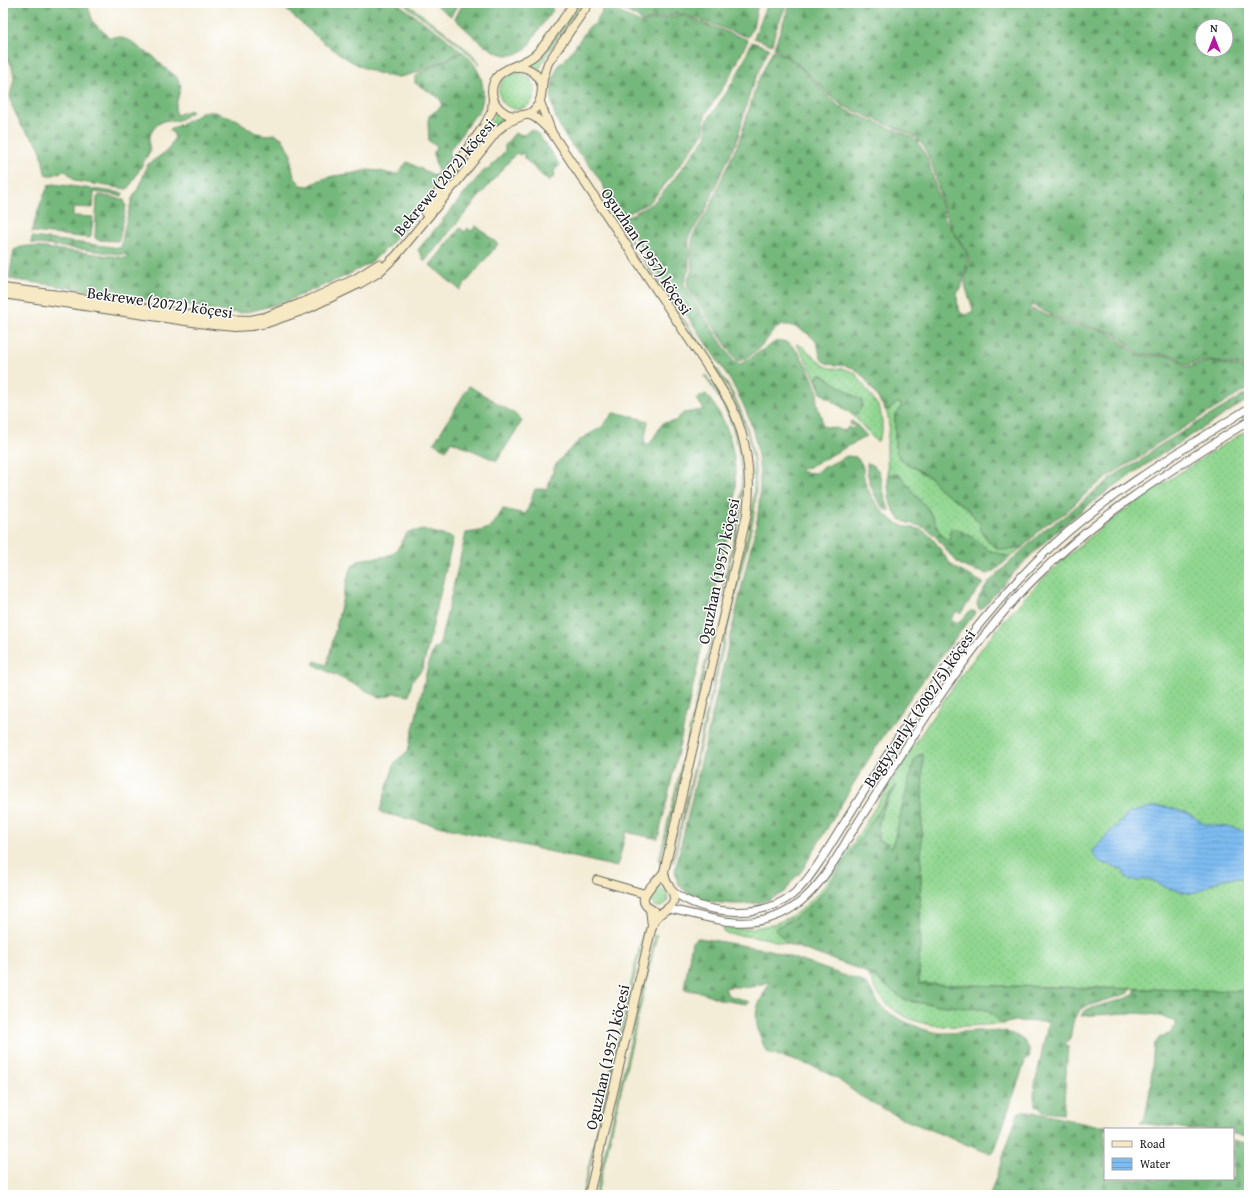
<svg xmlns="http://www.w3.org/2000/svg" width="1252" height="1198" viewBox="0 0 1252 1198" font-family="'Gentium Book Plus',serif">
<defs>
<pattern id="grass-dots" width="8" height="8" patternUnits="userSpaceOnUse"><rect width="8" height="8" fill="#91d791"/><path d="M2 2h.1M6 6h.1" fill="none" stroke="#7cb87c" stroke-width="1.8" stroke-linecap="round"/></pattern>
<pattern id="forest-firs" width="22" height="20" patternUnits="userSpaceOnUse"><rect width="22" height="20" fill="#74b87b"/><path d="M5 1l3.5 6h-7zM16 11l3.5 6h-7z" fill="#5e9564"/></pattern>
<pattern id="water-rules" width="6" height="5" patternUnits="userSpaceOnUse"><rect width="6" height="5" fill="#7dbbf0"/><path d="M0 2.5h6" fill="none" stroke="#6ba0cd"/></pattern>
</defs>
<rect width="100%" height="100%" fill="#fff"/>
<filter id="ink" filterUnits="userSpaceOnUse"><feTurbulence type="fractalNoise" baseFrequency=".025" numOctaves="2"/><feDisplacementMap in="SourceGraphic" scale="8" xChannelSelector="R" yChannelSelector="G"/><feConvolveMatrix kernelMatrix="1 2 1 2 8 2 1 2 1" color-interpolation-filters="sRGB"/></filter>
<filter id="wash" filterUnits="userSpaceOnUse"><feTurbulence type="fractalNoise" baseFrequency=".012" numOctaves="4" result="noise"/><feDisplacementMap in="SourceGraphic" scale="16" xChannelSelector="R" yChannelSelector="G"/><feGaussianBlur stdDeviation="0.9" result="paint"/><feColorMatrix in="noise" values="0 0 0 0 0 0 0 0 0 0 0 0 0 0 0 0 0 1.4 0 .05"/><feComposite in="paint" operator="in"/></filter>
<g filter="url(#wash)">
<rect width="100%" height="100%" fill="#f3ecd7"/>
<g fill="url(#grass-dots)" stroke="#567a56">
<path d="M402,3h4l38,28 27,22 9,10 -2,1 -9,-10 -26,-22z"/>
<path d="M580,3h3c-15,22 -34,43 -44,67h-1l-8,-6 18,-17z"/>
<circle cx="517" cy="91" r="18"/>
<path d="M496,112l8,6v1l-17,15 -27,38 -2,-1 32,-46z"/>
<path d="M610,208l119,179c23,40 32,87 24,133l-80,343h-1l79,-344 3,-27 -1,-32 -6,-29 -9,-23 -10,-20 -119,-179z"/>
<path d="M796,344l7,3 22,19 5,2 15,1 10,4 25,36 2,12v10l-4,10h-2l-23,-26 5,-2 4,-12 -39,-26 -4,-1 -3,6 -12,-24z"/>
<path d="M706,375c8,12 16,24 22,37 16,35 18,76 10,114l-77,335 -2,-1 78,-334c8,-38 5,-78 -10,-113 -6,-13 -14,-25 -23,-37z"/>
<path d="M897,403h4c1,5 -2,9 -6,12v32l2,6 3,6 27,17 5,3 7,9 29,21 12,15 1,6 8,12 20,8 14,-3 -13,10 -22,-7 -13,-11 -16,-9 -9,3 1,6 -3,2 -5,-4 -3,-4 -11,-23 -18,-20 -2,-5 -14,-11 -7,1c-1,-11 -1,-21 -1,-32 1,-11 4,-24 -2,-34l4,1z"/>
<path d="M1249,429v562l-330,-7 4,-230 -5,1 -4,6 -22,87 -5,-5 -9,-3c-1,-25 7,-34 19,-54h-1l-64,95 -16,20 -20,16 -19,10 -2,3 13,14 -24,-6 -37,-4 -3,-1 -2,-5c58,4 81,-12 115,-59 68,-107 130,-223 226,-309 57,-51 122,-91 186,-131z"/>
<circle cx="659" cy="898" r="9"/>
<path d="M643,931l2,1 -62,263h-1z"/>
<path d="M655,935h2l-60,260h-2z"/>
<path d="M867,974l11,5 6,6 28,17 75,8 16,14c-37,1 -73,9 -106,-12 -5,-4 -10,-7 -14,-12 -7,-7 -9,-18 -16,-26z"/>
</g>
<g fill="url(#forest-firs)" stroke="#486a4c" fill-rule="evenodd">
<path d="M3,3h84l6,19 16,15h10l12,4 11,9 11,6 12,12 12,9 4,9 -6,23 2,6 13,-5 2,2c-5,3 -11,8 -17,9 -2,0 -4,-1 -6,-1 -16,2 -23,18 -19,31l-21,37 -3,1 -51,-8 -9,-10c-8,1 -12,5 -19,5l-2,-3 -4,-22 -4,-8 -15,-16 -10,-21 -2,-10 4,-18 -2,-12 -9,-15z"/>
<path d="M279,3h118l45,32 20,17c-17,7 -45,23 -63,25 -2,1 -6,0 -9,-1 -41,-6 -81,-46 -111,-73z"/>
<path d="M433,3h25l-7,13z"/>
<path d="M463,3h85l5,7 -21,29c-1,5 -5,9 -10,12 -22,16 -51,-18 -67,-32z"/>
<path d="M602,3l38,20 36,-7 6,-1 66,25 -17,35 -26,40c-2,7 0,11 -1,17 -1,2 -8,11 -10,14l-31,41 -13,15 -21,11 -9,4c-4,-5 -8,-10 -10,-16 -3,-4 -4,-9 -6,-14 -4,-7 -9,-14 -14,-21 -5,-8 -12,-13 -18,-20 -19,-26 -29,-53 -12,-83h2l3,-3 24,-33 5,-2 8,-14z"/>
<path d="M614,3h144l-5,24 -5,10 -65,-23h-7l-32,7h-4l-1,-3 -23,-12z"/>
<path d="M768,3h19l-12,29 -3,13 -18,-7z"/>
<path d="M790,3h459v364l-38,-6h-10l-16,4 -7,-7 -6,-3 -32,-1 -23,-18 -9,-5 -48,-12 -27,-13 1,-3h-1l-4,8 2,1 1,-3 32,13 43,10 8,5 24,18 6,1h26l8,4 6,7 16,-4 10,-1 38,7v19l-94,57 -14,12 -20,11 -30,21 -26,24 -20,12 -22,22 -14,3 -10,-1 -6,-3 -8,-9 -4,-7 -1,-6 -12,-15 -29,-21 -7,-9 -4,-3 -28,-17 -3,-6 -2,-6v-32c4,-3 7,-7 6,-12h-4l-8,7 -4,-1c-8,-11 -22,-39 -35,-42 -8,-3 -19,0 -27,-6 -5,-5 -3,-12 -6,-17 -3,-9 -27,-23 -36,-18 -9,3 -11,11 -17,17 -6,6 -16,16 -25,18l-3,-1 -48,-72 -1,-7 5,-11 -1,-20 2,-15 16,-26 15,-36 15,-31 18,-59 16,-33 15,8 9,6 33,34 11,10 71,29 6,5 9,15 18,62 20,31 2,6 -1,14 -4,15 -5,9 1,15 4,5 4,1 7,-4c-1,-9 -8,-21 -8,-29 0,-9 5,-17 3,-27 -1,-6 -6,-11 -9,-15 -5,-7 -9,-14 -12,-22 -10,-22 -12,-70 -35,-83l-69,-29 -12,-9 -34,-34 -22,-14 -1,-1zM1202,26h24v24h-24z"/>
<path d="M752,42l17,6 -15,34 -8,23 -9,36 -15,30 -17,41 -14,21 -2,4v32l-5,12 1,6 49,75 5,2 3,-1 33,-21c21,-9 38,37 43,51 -3,9 0,15 3,23 1,3 1,7 1,10l13,2 10,3 3,-4 5,2 2,-2 -5,-3 1,-3 5,3 11,12 -58,31 -7,1 -1,4 14,1 4,-3 28,-14 9,1c10,10 6,13 9,25 3,9 9,19 15,26 7,9 16,17 27,19 6,1 12,1 18,5 12,8 17,23 27,33 8,7 21,12 31,18l-23,31 -3,-3 -6,8 6,5 13,-13h3l3,1c-28,35 -55,70 -81,107 -34,49 -63,102 -94,153 -3,3 -6,6 -9,9 -2,2 -3,6 -5,8 -4,5 -12,8 -19,11 -20,8 -78,5 -90,-17 -2,-3 -2,-8 -3,-12l22,-95 1,-1 59,-254c7,-44 2,-88 -19,-127 -12,-23 -29,-45 -43,-67 -23,-33 -45,-67 -68,-101h-1l-5,-7 12,-5 20,-11 14,-15 39,-51 1,-4 -1,-9 2,-5 21,-30 14,-26z"/>
<path d="M463,52c15,13 23,31 19,50 -1,6 -2,10 -7,13l-25,35v7l-24,44 -11,16 -26,29 -19,17 -22,12 -66,28 -30,8 -11,2 -13,-1 -139,-21 -2,-1 -78,-11 5,-29 7,-3 7,-1 99,12v-3l-96,-12 1,-6 89,11 3,-18 8,-31 9,-16 6,-18 20,-14 8,-14 -2,-4 -4,-3 23,-11 11,-7h11l24,8 9,8 10,5 10,2 7,-1 8,4 9,16v8l3,15 7,8 8,1 11,-6 13,-4 22,-3 12,-3 13,1 11,3h7l9,-12 29,14 2,-5 -5,-17 4,-7 -8,-6 -1,-20 1,-5 12,-9 1,-5 -4,-5 -23,-14v-5l3,-4z"/>
<path d="M530,130h3l6,5 21,30 -6,6 1,5 -7,5 -24,-23v-3l-2,-2 -2,2 -4,-2 -91,108 -3,-3v-2l-4,-6 66,-80h4l17,-19v-6l10,-12 9,2z"/>
<path d="M54,184l69,9 -1,3 -28,-4 -1,16 -20,-1v9l20,1 -2,18 -1,3 -58,-6c4,-16 9,-32 17,-47z"/>
<path d="M99,195l22,4 3,1 2,6 -7,34 -2,1 -19,-1 -3,-2 2,-40z"/>
<path d="M476,226l22,18 -38,46 -30,-25 30,-37 5,4 3,-4 3,3z"/>
<path d="M819,374l4,1 39,26c1,7 -2,11 -9,14l-32,-22 -5,-13z"/>
<path d="M469,386l46,28 7,7 -25,40 -46,-20 -5,9 -12,-7z"/>
<path d="M1249,392v7c-63,40 -128,78 -185,126 -31,26 -58,55 -83,85l-3,-2 -1,-5 2,-6 11,-16 55,-52 20,-13 31,-26 25,-19 18,-9 15,-13z"/>
<path d="M706,394c9,12 19,26 23,41 7,22 7,46 6,68l-77,336 -32,-7 -9,35 -235,-54 -2,-3 15,-48 13,-11 21,-90 5,-12 5,-2 27,-114c24,-3 25,-4 37,-24l23,5 9,-25h12l8,-23 6,-8 20,-19 21,-12 11,-14 10,1 25,7 -4,22 5,2 14,-22 12,-2 5,-5 4,-3 18,-3 2,-1 -8,-10z"/>
<path d="M867,463c6,1 9,4 12,9l6,26 4,11v2l-3,-1 -2,-1c-11,-14 -17,-28 -17,-46z"/>
<path d="M895,474c3,1 3,0 5,2 6,4 8,10 12,15 5,8 13,13 18,21 6,10 8,22 18,29l3,-2 -1,-6 1,-5 8,2 16,9 13,11 22,7 -14,13 -8,4c-8,-2 -25,-6 -31,-12 -12,-11 -18,-26 -32,-34 -9,-5 -21,-3 -28,-12 -9,-12 -9,-26 -9,-41z"/>
<path d="M424,530l29,8 -30,130 -11,13 -3,15 -16,-3 -3,3 -11,1 -66,-33 2,-3 12,4 22,-93c9,-21 29,-9 44,-19 7,-5 10,-15 15,-21z"/>
<path d="M923,754l-4,230 212,5 -2,3 -3,2 -42,13c-12,7 -12,21 -14,34l-3,-1 -1,5 2,1 -5,68 -20,-2 -7,-7 -2,-8 1,-12 13,-63 -34,-1 -11,3 -16,-14 -60,-6 -25,-5 -24,-20 -19,-10 -71,-25 -13,-14 2,-3 19,-10 20,-16 16,-20 64,-96 1,1c-12,19 -21,29 -19,54l9,3 5,5 22,-87 4,-6z"/>
<path d="M699,938l71,12 96,33c5,5 7,13 11,18 9,12 27,21 41,26 9,4 18,6 27,6 22,0 84,-13 85,23l-5,6 -31,90 -6,1 -85,-34 -43,-23 -21,-16 -21,-12 -51,-16c-3,-4 -4,-9 -6,-14 -10,-26 -3,-33 9,-56 -8,1 -12,4 -19,5 -9,2 -16,-2 -26,1l3,7 21,7 -3,2 -25,-4 -17,-7 -20,-4 8,-47 3,-3z"/>
<path d="M1136,989l113,2v145l-16,-2v-5h-44l-49,-6 5,-5 5,-28 4,-45 6,-8 9,-3 4,-4 4,-6 -3,-4 -22,-6 -26,-1 -45,3 3,-5 4,-2 39,-11 6,-3z"/>
<path d="M1023,1111h6l66,15h13l19,3h-22v50h128v-38l16,2v52h-259l28,-82z"/>
</g>
<path fill="url(#water-rules)" stroke="#4c6c86" d="M1161,806l9,2 18,5 16,11 30,4 15,3v48c-12,-1 -22,-2 -33,3 -8,4 -16,10 -25,11 -7,0 -23,-5 -30,-8 -3,-2 -6,-4 -11,-5 -7,-1 -14,3 -21,0 -4,-3 -4,-7 -7,-10 -9,-7 -28,-4 -29,-19l2,-2 12,-14 22,-22 23,-6z"/>
</g>
<g filter="url(#ink)">
<g fill="none" stroke-linecap="round" stroke-linejoin="round">
<g stroke="#67655d" stroke-width="9">
<g id="tertiary">
<path d="M672,891c32,24 88,29 120,4 13,-10 22,-25 31,-38 69,-110 136,-226 232,-314 59,-53 127,-93 194,-135"/>
<path d="M668,909c22,3 43,12 66,13 61,5 89,-40 116,-87 52,-80 100,-163 164,-235 67,-74 151,-127 235,-179"/>
</g>
</g>
<g stroke="#67655d" stroke-width="10">
<g id="secondary">
<path d="M516,67c13,-1 23,7 26,20"/>
<path d="M540,102l12,31 159,239c6,10 13,21 19,31 17,35 22,73 17,111l-83,358c1,12 5,12 9,21 4,13 -7,15 -14,22 -4,3 -5,7 -7,11l-2,-17"/>
<path d="M549,130c-6,-5 -12,-14 -20,-15 -11,-1 -18,4 -28,-5 -6,-5 -9,-12 -9,-19 1,-25 29,-23 44,-37 14,-14 27,-34 38,-51"/>
<path d="M425,213l32,-50 27,-37 8,-15 1,-13"/>
<path d="M3,288l48,6 169,25 30,1 15,-3 44,-17 46,-21 24,-15"/>
<path d="M3,294l210,31 22,2 17,-1 15,-3 40,-14 52,-25 19,-11 18,-17 59,-72 43,-54 10,-8 24,-10 6,-7 3,-8 2,-18 5,-16 41,-60"/>
<path d="M597,880l48,14"/>
<path d="M654,911c-25,-12 3,-28 10,-39"/>
<path d="M589,1195l63,-269"/>
</g>
</g>
<use href="#tertiary" stroke="#fff" stroke-width="7"/>
<use href="#secondary" stroke="#f6e9c3" stroke-width="8"/>
</g>
</g>
<g text-anchor="middle" dominant-baseline="central" stroke-width="3" stroke-linejoin="round" paint-order="stroke">
<g font-size="16" fill="#1c1c1c" stroke="#fff">
<text transform="translate(444 177) rotate(-50)">Bekrewe (2072) köçesi</text>
<text transform="translate(647 251) rotate(56)">Oguzhan (1957) köçesi</text>
<text transform="translate(160 302) rotate(8)">Bekrewe (2072) köçesi</text>
<text transform="translate(718 571) rotate(-78)">Oguzhan (1957) köçesi</text>
<text transform="translate(919 708) rotate(-56)">Bagtyýarlyk (2002/5) köçesi</text>
<text transform="translate(607 1057) rotate(-77)">Oguzhan (1957) köçesi</text>
</g>
</g>
<rect width="1252" height="1198" fill="none" stroke="#fff" stroke-width="16"/>
<rect x="1104" y="1128" width="130" height="52" fill="#ffffff" stroke="#a4a4a4"/>
<rect x="1112" y="1141" width="20" height="6" fill="#f6e9c3" stroke="#a4a4a4"/>
<text x="1140" y="1148" font-size="12" fill="#1c1c1c">Road</text>
<rect x="1112" y="1158" width="20" height="12" fill="url(#water-rules)" stroke="#a4a4a4"/>
<text x="1140" y="1168" font-size="12" fill="#1c1c1c">Water</text>
<g transform="translate(1214 38)"><circle r="19" fill="#ffffff" stroke="#a4a4a4"/>
<path d="M0-3L7 15L0 10L-7 15Z" fill="#b5179e"/>
<text y="-6" font-size="11" font-weight="bold" text-anchor="middle" fill="#1c1c1c">N</text>
</g>
</svg>
